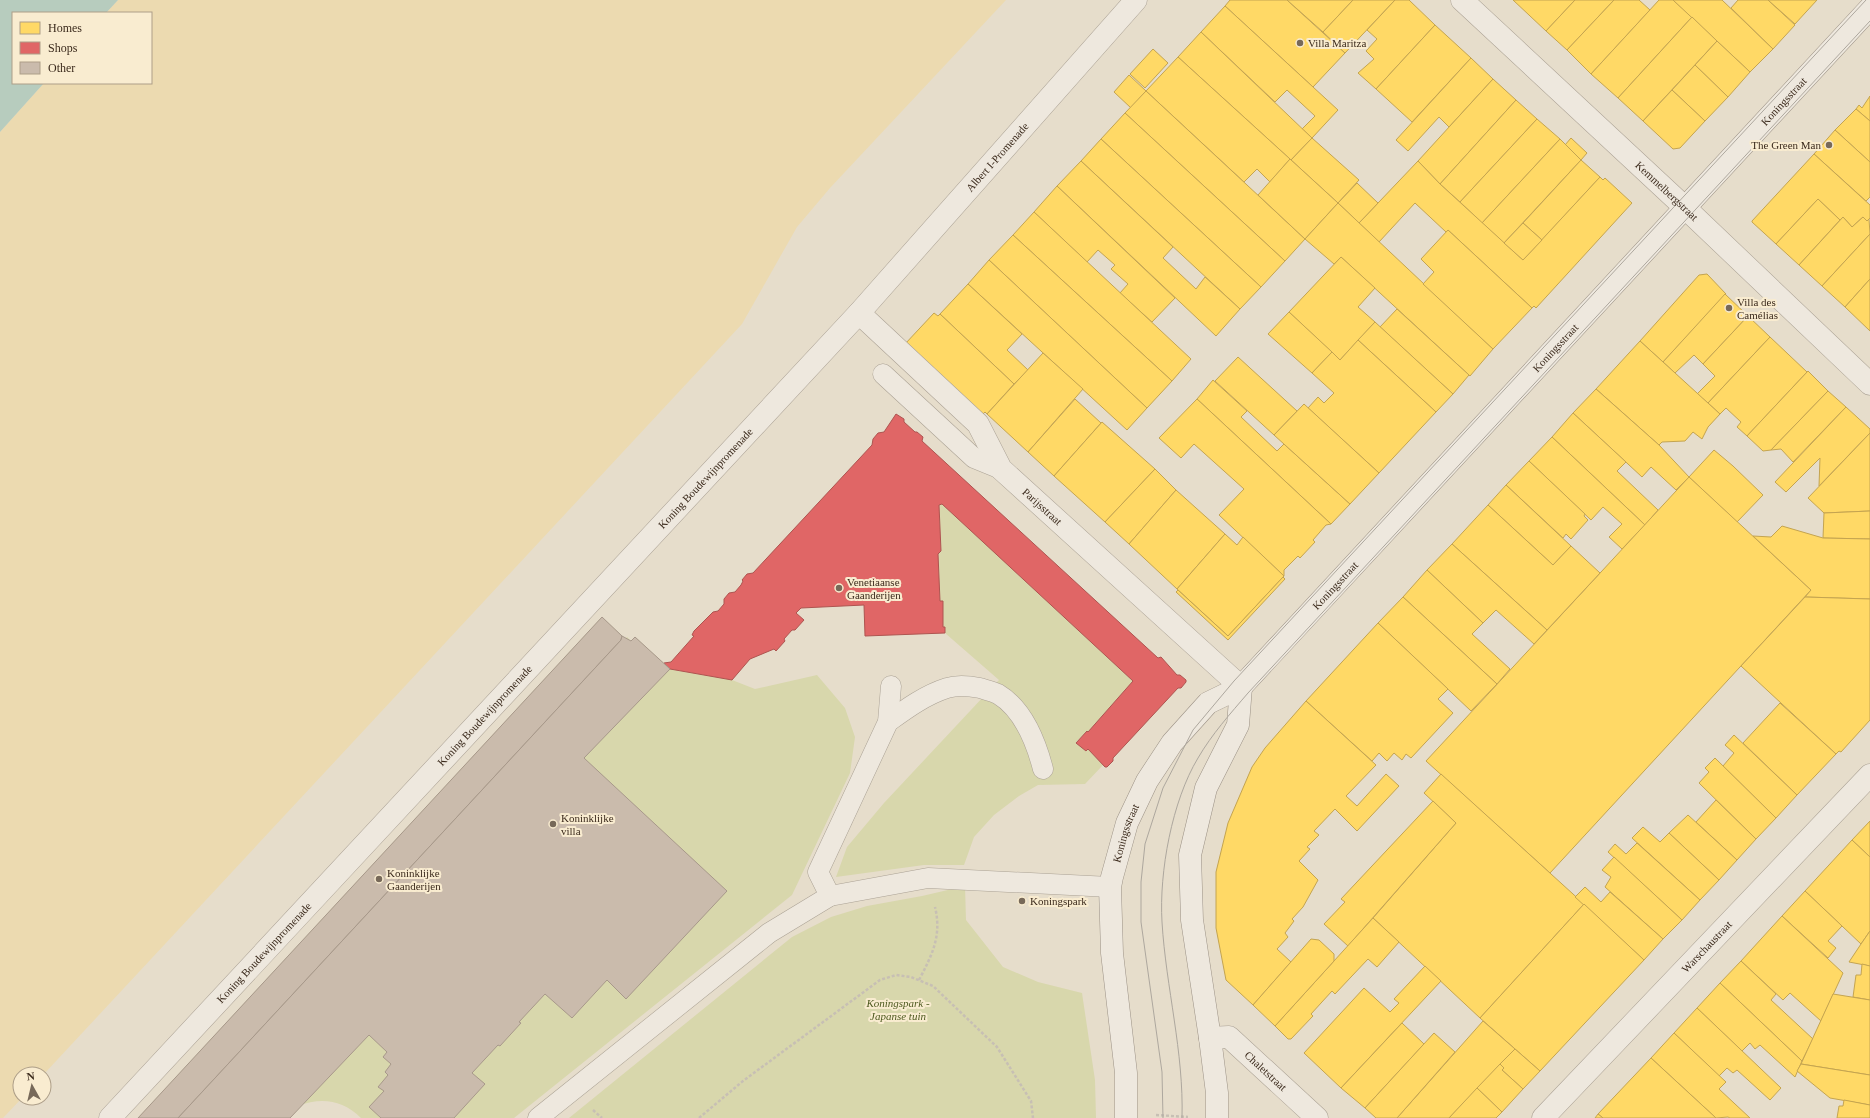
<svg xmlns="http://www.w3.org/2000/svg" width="1870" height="1118" viewBox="0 0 1870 1118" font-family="Georgia,serif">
<rect width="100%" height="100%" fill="#e6ddcb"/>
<g fill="#d8d7ac">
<path d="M942,504l191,177 -45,51 -1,-1 -11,11 10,9 2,-2 15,16 -18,19 -47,1 -19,11 -25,19 -20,22 -10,28h-40l-88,12 11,-30 37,-44 115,-123 -54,-47 -2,-6v-26h-3l-2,-47 3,-3 -2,-46z"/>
<path d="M602,617l23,22 2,-2 4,4 4,-4 35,32 62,11 23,9 62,-14 28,33 10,29 -5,36 -58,122 -278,223h-153c-27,-27 -58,-18 -87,0h-136z"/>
<path d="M965,886l1,34 37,47 35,15 44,11 13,87 1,38h-527l223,-181 39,-20 36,-11 55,-10z"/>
</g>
<path fill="#ecdab0" d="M118,0h888l-176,188 -33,39 -55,97 -698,750h-24v24h2l-19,20h-3v-986l44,-49h107v-70h-45z"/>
<path fill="#b7ccbe" d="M0,0h118l-12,13h-93v70h31l-44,49z"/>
<g fill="#ffd966" stroke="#c4a450">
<path d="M1230,0h57l58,53 -32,34 -88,-81z"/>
<path d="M1287,0h66l-30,32z"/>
<path d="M1353,0h42l-50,53 -22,-21z"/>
<path d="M1395,0h14l26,25 -59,64 -18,-16 16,-14 -8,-8 11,-12 -10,-9z"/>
<path d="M1513,0h62l-29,31z"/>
<path d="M1575,0h39l-47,50 -21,-19z"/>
<path d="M1614,0h25l11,10 -59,64 -24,-24z"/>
<path d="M1659,0h14l19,17 -74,81 -27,-24z"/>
<path d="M1673,0h49l51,49 -23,23z"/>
<path d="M1738,0h30l27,25 -22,24 -42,-41z"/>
<path d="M1768,0h49l-22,24z"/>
<path d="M1225,6l113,104 -26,28 -10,-9 13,-13 -28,-26 -12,12 -74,-70z"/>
<path d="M1692,17l25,24 -74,80 -25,-23z"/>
<path d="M1435,25l36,33 -59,64 -36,-33z"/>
<path d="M1201,32l111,106 -21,22 -113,-103z"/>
<path d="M1717,41l33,31 -22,25 -33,-32z"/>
<path d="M1153,49l15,14 -23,25 -15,-14z"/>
<path d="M1178,57l112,102 -20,23 -13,-13 -13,13 -98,-91z"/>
<path d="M1471,58l22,21 -44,48 -10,-10 -31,34 -12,-11z"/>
<path d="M1695,65l33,32 -23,24 -33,-31z"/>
<path d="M1129,75l17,16 -15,17 -17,-16z"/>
<path d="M1493,79l23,21 -76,84 -22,-23z"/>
<path d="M1672,90l33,31 -25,27 -7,1 -30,-28z"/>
<path d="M1146,91l159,148 -20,22 -160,-148z"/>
<path d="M1870,96v25l-14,-12 3,-4 3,3z"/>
<path d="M1516,100l21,19 -77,83 -20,-18z"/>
<path d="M1856,109l14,12v41l-35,-32z"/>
<path d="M1125,113l160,148 -24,26 -160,-148z"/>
<path d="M1537,119l23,20 -78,84 -22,-21z"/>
<path d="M1835,130l35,32v35l-4,4 -52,-47z"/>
<path d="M1312,138l47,42 -21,23 -47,-43z"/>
<path d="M1571,138l16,15 -6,7 -16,-15z"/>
<path d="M1101,139l160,148 -21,22 -159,-148z"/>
<path d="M1560,139l21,21 -77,83 -22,-20z"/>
<path d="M1814,154l56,51v13l-3,3 -4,-4 -11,10 -9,-10 -3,3 -22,-21 -42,45 -24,-22v-1z"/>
<path d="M1290,159l48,44 -33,36 -47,-44z"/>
<path d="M1581,160l19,17 -58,63 -19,-17z"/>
<path d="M1081,161l92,86 -10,11 33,31 9,-12 35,32 -24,27 -159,-150z"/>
<path d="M1418,161l22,23 83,76 77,-83 3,3 2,-2 27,25 -96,105 -2,-2 -2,2 -84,-78 -2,2 -31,-29 -36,39 -20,-19z"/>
<path d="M1357,183l21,20 -19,20 -21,-20z"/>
<path d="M1057,186l118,112 -23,24 -32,-29 8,-9 -17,-15 4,-4 -17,-15 -11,12 -53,-50z"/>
<path d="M1818,199l22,21 -41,45 -23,-21z"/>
<path d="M1338,203l155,146 -23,27 -129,-119 -7,7 -29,-25z"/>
<path d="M1034,212l157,147 -19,22 -159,-146z"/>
<path d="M1843,217l9,10 11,-10 4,4 2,-2 1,15 -48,52 -23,-21z"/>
<path d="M1523,223l19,17 -19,20 -19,-17z"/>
<path d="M1448,230l84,78 -39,41 -70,-65 11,-12 -13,-13z"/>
<path d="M1870,234v45l-25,28 -23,-21z"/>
<path d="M1013,235l159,146 -25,27 -158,-148z"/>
<path d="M1341,257l34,31 -17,19 17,15 -35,38 -51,-48z"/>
<path d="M989,260l158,148 -20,22 -159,-146z"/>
<path d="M1707,274l19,20 -63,68 -23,-21 59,-66z"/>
<path d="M1870,279v52l-25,-24z"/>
<path d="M968,284l54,50 -15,16 21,20 -14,14 -74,-70z"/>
<path d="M1725,294l23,22 -45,48 -9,-9 -19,18 -12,-11z"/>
<path d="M1397,309l72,66 -16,19 -73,-67z"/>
<path d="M1289,312l43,40 -20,21 -44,-39z"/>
<path d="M934,313l4,3 2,-2 74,70 -27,30 -2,-2 -3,3 -77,-71z"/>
<path d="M1748,316l22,21 -62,66 -11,-9 18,-18 -12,-12z"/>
<path d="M1375,322l78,72 -17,18 -78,-72z"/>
<path d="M1770,337l37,35 -60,64 -10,-9 4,-5 -15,-14 -6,6 -12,-11z"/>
<path d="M1358,340l78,72 -57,61 -71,-65 10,-11 6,6 10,-10 -22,-20 20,-21 8,8z"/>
<path d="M1640,341l80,73 -12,13 -6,12 -9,-7 -8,9 -23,1 -3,3 -63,-56z"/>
<path d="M1043,353l40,36 -55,63 -41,-38z"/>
<path d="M1238,357l59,54 -23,24 -59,-54z"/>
<path d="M1808,371l20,20 -57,59 -8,1 -16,-15z"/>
<path d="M1213,380l34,31 -6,6 36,34 7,-7 66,60 -19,20 -134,-125z"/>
<path d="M1596,389l63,56 30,32 -13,13 -25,-23 -9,10 -69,-64z"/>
<path d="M1828,391l18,16 -53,55 -12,-13 -10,1z"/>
<path d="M1075,399l26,24 -47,53 -26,-24z"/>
<path d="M1197,399l134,125 -5,1 -13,15 2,2 -15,16 -2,-2 -14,14v6l-65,-61 25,-26 -50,-45 -13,14 -22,-20z"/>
<path d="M1304,404l75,69 -29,31 -76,-69z"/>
<path d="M1846,407l24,22v4l-51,53 1,-28 -34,34 -11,-10z"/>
<path d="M1573,413l53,49 -9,9 41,39 -13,15 -93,-88z"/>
<path d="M1102,422l53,47 -50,53 -51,-46z"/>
<path d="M1870,433v78l-46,2 -16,-15z"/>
<path d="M1552,437l93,88 -23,24 -13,-12 13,-13 -19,-17 -12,13 -62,-59z"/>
<path d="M1714,450l19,16 30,29 -26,27 -48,-45z"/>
<path d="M1529,461l56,53 -1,2 4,4 -17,19 -5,-5 -3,4 -57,-53z"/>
<path d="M1155,469l21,21 -47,54 -24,-22z"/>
<path d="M1689,477l122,113 -261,283 -124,-112z"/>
<path d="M1506,485l65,61 -18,19 -65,-60z"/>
<path d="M1176,490l49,44 -48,55 -48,-45z"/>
<path d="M1488,505l65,60 18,-19 29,27 -53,57 -95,-86z"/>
<path d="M1870,511v28l-47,-1 1,-25z"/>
<path d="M1782,526l41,12 47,1v60l-65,-2 6,-7 -58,-54 18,1z"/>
<path d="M1225,534l12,11 6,-8 41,39 -56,60 -51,-47z"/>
<path d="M1452,544l95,86 -13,14 -38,-34 -13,13 -56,-53z"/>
<path d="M1427,570l56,53 -11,11 38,35 -13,15 -94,-87z"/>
<path d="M1283,577l2,2 -57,61 -52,-48 2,-2 50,46z"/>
<path d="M1403,597l94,87 -26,27 -93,-88z"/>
<path d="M1805,597l65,2v121l-29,32 -2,-1 -3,3 -95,-88z"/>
<path d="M1378,623l70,66 -10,10 15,14 -42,45 -5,-4 -4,6 -8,-7 -7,8 -8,-8 -7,8 -66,-60z"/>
<path d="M1306,701l70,64 -30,31 11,10 29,-32 13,12 -42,45 -22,-22 -21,22 5,4 -12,12 3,2 -11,12 19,19 -15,27 -11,12 2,2 -9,12 3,4 -11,12 14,13 -38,43 -27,-25 -10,-52v-56l12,-49 24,-56 13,-19z"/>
<path d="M1780,703l56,51 -39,41 -54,-52z"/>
<path d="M1734,735l63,60 -21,23 -53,-52 11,-13 -9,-8z"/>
<path d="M1715,758l61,60 -20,21 -57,-56 10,-11 -4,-4z"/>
<path d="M1441,774l143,130 -104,114 -107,-100 83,-95 -32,-30z"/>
<path d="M1716,800l40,39 -19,21 -41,-38z"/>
<path d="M1433,801l23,22 -108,123 -24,-22 21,-22 -4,-3z"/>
<path d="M1688,815l49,45 -18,20 -50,-47z"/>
<path d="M1870,821v36l-18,-17z"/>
<path d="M1643,827l17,15 9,-9 50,47 -19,20 -68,-62z"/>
<path d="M1852,840l18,17v74l-9,13 -56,-53z"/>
<path d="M1637,843l63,57 -18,20 -74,-68 7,-8 11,10z"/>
<path d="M1614,857l68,63 -19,19 -58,-52 6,-10 -9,-7z"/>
<path d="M1585,887l16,15 9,-10 53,47 -19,21 -69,-63z"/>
<path d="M1805,891l37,35 -14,15 8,7 -8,10 -46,-42z"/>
<path d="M1584,904l60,56 -104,111 -60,-53z"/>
<path d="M1782,916l61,57 -22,48 -31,-28 -7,7 -42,-39z"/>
<path d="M1373,918l26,24 -22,25 -9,-8 -33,35 -3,-3 -21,23 2,2 -22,23h-3l-13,-13z"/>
<path d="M1870,931v35l-21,-4 12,-18z"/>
<path d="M1311,939l8,1 15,14v7l-59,65 -22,-21z"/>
<path d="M1741,961l35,33 -5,6 42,39 -11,22 -82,-78z"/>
<path d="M1862,964l8,2v34l-17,-3 3,-22h5z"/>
<path d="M1425,966l16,15 -100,107 -37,-35 60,-65 26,24 9,-9 -5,-4z"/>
<path d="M1720,983l82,78 -7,16 -35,-32 -5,4 -5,-6 -8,8 -45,-43z"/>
<path d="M1833,994l37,6v75l-69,-11z"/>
<path d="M1697,1008l84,80 -11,12 -33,-30 -4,3 -6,-5 -8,8 -45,-43z"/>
<path d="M1483,1021l32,28 -66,69h-52z"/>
<path d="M1402,1023l22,21 -59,64 -24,-20z"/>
<path d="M1434,1033l21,19 -58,66h-21l-11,-10z"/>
<path d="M1674,1033l52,49 -7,7 31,29h-20l-2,-1 -12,1 -65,-60z"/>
<path d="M1515,1049l25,22 -17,18 -21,-19 2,-2 -4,-4z"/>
<path d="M1651,1058l65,60h-113l-5,-4z"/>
<path d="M1500,1064l4,4 -2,2 21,19 -21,23 -25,-24z"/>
<path d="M1801,1064l69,11v30l-40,-7 -33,-27z"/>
<path d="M1477,1088l25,24 -6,6h-47z"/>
<path d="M1844,1100l26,5v13h-33l2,-12h4z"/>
<path d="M1598,1114l5,4h-8z"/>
</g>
<path fill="#e06666" stroke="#ae5450" d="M896,414l8,5v3l11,10h2l6,5 -1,4 236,217 3,-1 16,18h3l6,5v2l-5,6h-3l-65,70v3l-6,6h-2l-17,-18 -2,2 -10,-8 11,-12 1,1 45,-51 -191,-177 -3,1 2,46 -3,3 2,47h3v26h2v6l-80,3 -1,-31 -63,3 -5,5 8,7 -9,10h-3l-8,9 1,2 -9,10 -2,-2 -24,10 -18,21 -62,-11 -6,-6 7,-1 23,-26 -2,-1 2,-4 19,-19 5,-1 6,-7v-5l5,-6 6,-1 6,-7 2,-4 -1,-1 5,-6 6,-1 119,-128 1,-6 5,-6 6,-1z"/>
<g fill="#cabbac" stroke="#a7988a">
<path d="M602,617l20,19 -1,4 -443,478h-40z"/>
<path d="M622,636l9,5 4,-4 35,32 -86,89 143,133 -101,108 -19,-19 -35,38 -27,-24 -26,28 2,1 -21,23 -2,-1 -26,28 13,11 -31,34h-73l-12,-11 15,-16 -6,-4 10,-12 -3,-3 6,-8 -8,-7 4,-5 -18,-17 -79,83h-112l443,-478z"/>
</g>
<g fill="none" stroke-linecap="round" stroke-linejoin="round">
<g stroke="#aba295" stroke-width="21">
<g id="lane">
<path d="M883,374l91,84 27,11"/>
<path d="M888,722c18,-13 37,-27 59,-34 9,-3 23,-2 33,0 6,2 12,3 18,6 25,15 38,48 45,75"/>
<path d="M830,896l-12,-24 70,-150 3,-36"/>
<path d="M538,1118l231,-185 61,-37 98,-18 182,9"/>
</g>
</g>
<g stroke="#aba295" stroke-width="23">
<g id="street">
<path id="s1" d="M1462,0l217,202 191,182"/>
<path id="s2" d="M859,313l119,111 23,45 240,218"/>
<path id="s3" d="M1210,1038l19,-1 88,81"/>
<path id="s4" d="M110,1118l749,-805 277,-313"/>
<path id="s5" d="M1543,1118l327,-343"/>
</g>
</g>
<g stroke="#9b9185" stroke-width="23">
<g id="secondary">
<path id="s6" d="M1126,1118v-45l-14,-120 -2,-66 2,-10 15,-54 20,-42 25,-38 36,-40 33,-16 629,-679"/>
<path d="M1217,1118v-25l-7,-55 -18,-118 -2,-65 16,-67 32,-63 3,-38"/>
</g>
</g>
<g stroke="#c7bfb4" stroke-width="2.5" stroke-dasharray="3 2" stroke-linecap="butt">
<path d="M919,980c13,-25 23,-44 16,-73"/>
<path d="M593,1110l9,8"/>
<path d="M1156,1115l32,2"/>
<path d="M699,1118l44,-37 137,-101 16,-5 15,2 22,9 64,61 34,54 2,17"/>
</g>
<use href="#lane" stroke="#eee8de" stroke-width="20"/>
<use href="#street" stroke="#eee8de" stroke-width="22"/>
<use href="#secondary" stroke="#eee8de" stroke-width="22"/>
<g stroke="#ada79e" stroke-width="1">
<path d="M1163,1118l-1,-46 -21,-150v-40l4,-38 18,-56 30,-58 41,-49 632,-681"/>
<path d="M1182,1118c2,-66 -16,-130 -20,-196 -3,-50 10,-121 36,-164 14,-24 32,-44 50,-65l622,-672"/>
</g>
</g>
<g fill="#776959" stroke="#f9ecd0" stroke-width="1.5">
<circle cx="1300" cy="43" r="4"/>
<circle cx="1829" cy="145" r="4"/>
<circle cx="1729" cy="308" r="4"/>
<circle cx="839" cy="588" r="4"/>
<circle cx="553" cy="824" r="4"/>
<circle cx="379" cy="879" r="4"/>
<circle cx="1022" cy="901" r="4"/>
</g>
<g text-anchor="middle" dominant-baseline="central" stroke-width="4" stroke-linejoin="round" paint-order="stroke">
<g font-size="11" fill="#3b2a1c" stroke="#f9ecd0" text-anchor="start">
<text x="1308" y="43">Villa Maritza</text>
<text x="1821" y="145" text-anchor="end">The Green Man</text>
<text x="1737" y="302">Villa des<tspan x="1737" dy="13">Camélias</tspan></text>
<text x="847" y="582">Venetiaanse<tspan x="847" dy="13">Gaanderijen</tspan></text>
<text x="561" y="818">Koninklijke<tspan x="561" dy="13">villa</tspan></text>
<text x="387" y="873">Koninklijke<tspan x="387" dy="13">Gaanderijen</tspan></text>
<text x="1030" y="901">Koningspark</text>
</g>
<g font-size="11" fill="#3b2a1c" stroke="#f9ecd0">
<text stroke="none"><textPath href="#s6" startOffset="1279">Koningsstraat</textPath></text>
<text stroke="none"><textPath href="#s4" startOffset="1308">Albert I-Promenade</textPath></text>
<text stroke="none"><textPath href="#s1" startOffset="280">Kemmelbergstraat</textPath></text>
<text stroke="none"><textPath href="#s6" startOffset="943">Koningsstraat</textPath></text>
<text stroke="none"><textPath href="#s4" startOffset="874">Koning Boudewijnpromenade</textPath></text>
<text stroke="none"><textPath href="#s2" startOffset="269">Parijsstraat</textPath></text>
<text stroke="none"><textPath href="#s6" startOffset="619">Koningsstraat</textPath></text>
<text stroke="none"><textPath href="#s4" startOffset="550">Koning Boudewijnpromenade</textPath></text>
<text stroke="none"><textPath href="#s6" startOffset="288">Koningsstraat</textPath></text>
<text stroke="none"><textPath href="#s5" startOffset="237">Warschaustraat</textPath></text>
<text stroke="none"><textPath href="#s4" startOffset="226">Koning Boudewijnpromenade</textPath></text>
<text stroke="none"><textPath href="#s3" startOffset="69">Chaletstraat</textPath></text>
</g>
<g font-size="11" font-style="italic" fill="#4e5a20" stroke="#f9ecd0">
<text x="898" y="1003">Koningspark -<tspan x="898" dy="13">Japanse tuin</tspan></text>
</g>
</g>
<rect x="12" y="12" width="140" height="72" fill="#f9ecd0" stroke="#ad9e88"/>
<rect x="20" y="22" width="20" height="12" fill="#ffd966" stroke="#ad9e88"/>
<text x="48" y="32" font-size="12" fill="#3b2a1c">Homes</text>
<rect x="20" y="42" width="20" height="12" fill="#e06666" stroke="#ad9e88"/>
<text x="48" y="52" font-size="12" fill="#3b2a1c">Shops</text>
<rect x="20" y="62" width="20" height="12" fill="#cabbac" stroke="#ad9e88"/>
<text x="48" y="72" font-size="12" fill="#3b2a1c">Other</text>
<g transform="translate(32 1086) rotate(352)"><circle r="19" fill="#f9ecd0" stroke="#ad9e88"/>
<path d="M0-3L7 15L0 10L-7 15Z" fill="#776959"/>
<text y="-6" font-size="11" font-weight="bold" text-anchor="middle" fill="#3b2a1c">N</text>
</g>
</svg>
